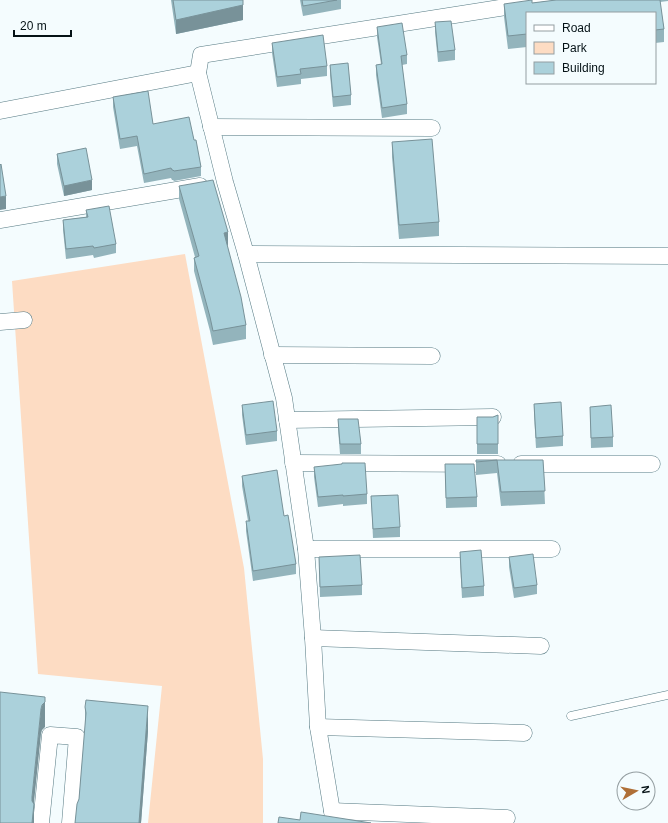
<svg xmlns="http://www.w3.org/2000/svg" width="668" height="823" viewBox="0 0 668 823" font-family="Arial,sans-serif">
<rect width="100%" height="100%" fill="#f4fcfe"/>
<path fill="#fddcc3" d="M185,254l59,314 19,191v64h-115l14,-137 -124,-12 -26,-393z"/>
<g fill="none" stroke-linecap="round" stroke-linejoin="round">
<g stroke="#557982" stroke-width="9">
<path id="lane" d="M571,716l97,-21"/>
</g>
<g stroke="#557982" stroke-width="17">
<g id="street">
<path d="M0,111l198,-38"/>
<path d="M211,127l221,1"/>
<path d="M0,220l200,-34"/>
<path d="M246,254l422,2"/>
<path d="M0,322l24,-2"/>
<path d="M272,355l160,1"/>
<path d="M287,420l206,-3"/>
<path d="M293,463l205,1"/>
<path d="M521,464h131"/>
<path d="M306,549h246"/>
<path d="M313,638l228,8"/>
<path d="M318,727l206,6"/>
<path d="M332,811l175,7"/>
<path d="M41,823l9,-88 27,2 -7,86"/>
<path d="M334,823l-16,-96 -5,-89 -7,-89 -22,-151 -38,-144 -21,-72 -27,-109 3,-18 349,-55"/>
</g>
</g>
<use href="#lane" stroke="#fff" stroke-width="8"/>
<use href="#street" stroke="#fff" stroke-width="16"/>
</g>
<g fill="#93b4bc">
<path d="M171,0h72v20l-67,14z"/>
<path d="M300,0h41v9l-38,7z"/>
<path d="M556,0h112v1l-8,1 4,27v13l-9,1v-30h-128v34l-19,2 -4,-32v-13l28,-1z"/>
<path d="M435,22l20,28v10l-17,2 -3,-30z"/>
<path d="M377,27l30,28v9l-5,1 5,39v10l-25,4 -6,-43v-10l5,-1 -4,-27z"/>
<path d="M272,43l55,23v10l-26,3v5l-24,3 -5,-34z"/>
<path d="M330,65l21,30v10l-18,2 -3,-32z"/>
<path d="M113,97l40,27 41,16 7,27v9l-27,5 -1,-1h-1l-1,-2 -27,5 -7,-37 -17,3 -7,-42z"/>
<path d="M392,142l47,80v14l-40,3 -7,-82z"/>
<path d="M57,154l35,36 -28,6 -7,-32z"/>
<path d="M179,186l49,59 -1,1 19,79v14l-33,6 -3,-14 -16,-60v-13l1,-1 -16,-58z"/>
<path d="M86,210l30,34v9l-22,5 -1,-3 -27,4 -3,-29v-10l23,-3z"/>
<path d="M534,404l29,32v10l-27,2 -2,-34z"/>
<path d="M242,405l35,26v10l-31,4 -4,-30z"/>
<path d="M590,407l23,30v10l-22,1z"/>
<path d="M498,415v39h-21v-37h16z"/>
<path d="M338,419l23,25v10h-21l-2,-25z"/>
<path d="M476,460h67l2,44 -44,2 -4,-33 -21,2z"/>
<path d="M445,464l32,33v10l-31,1z"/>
<path d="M314,467l53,27v10l-24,2v-2l-25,3 -4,-30z"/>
<path d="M242,476l42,40 12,48v10l-43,7 -7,-50v-10h2l-6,-35z"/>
<path d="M371,496l29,31v10l-27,1z"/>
<path d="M460,552l24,34v10l-22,2 -2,-36z"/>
<path d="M319,557l43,28v10l-42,2z"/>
<path d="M509,557l28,28v9l-23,4 -5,-31z"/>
<path d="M85,707l63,24 -7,92h-66l4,-24 6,-68z"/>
</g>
<g fill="#789299">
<path d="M243,5v15l-67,14v-14z"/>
<path d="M92,180v10l-28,6v-10z"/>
<path d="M6,196v13l-6,1v-13z"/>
<path d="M228,232v13l-4,2v-14z"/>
<path d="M45,697v30l-3,3 -1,4 -9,88v-25l9,-88z"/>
<path d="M148,706v25l-7,92h-2z"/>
<path d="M34,804v19h-2z"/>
</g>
<g fill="#abd1db" stroke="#789299">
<path d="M173,0h70v5l-67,15z"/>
<path d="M302,0h35l-34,6z"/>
<path d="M532,0v3l24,-3h104l4,29 -9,1v-17h-128v21l-19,2 -4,-32z"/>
<path d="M451,21l4,29 -17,2 -3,-30z"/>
<path d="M402,23l5,32 -6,1 6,48 -25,4 -6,-43 6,-1 -5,-37z"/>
<path d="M323,35l4,31 -27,3 1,5 -24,3 -5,-34z"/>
<path d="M348,63l3,32 -18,2 -3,-32z"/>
<path d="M148,91l5,33 36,-7 5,23h2l5,27 -27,4 -1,-1h-1l-1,-2 -27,6 -7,-38 -17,3 -7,-42z"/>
<path d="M432,139l7,83 -40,3 -7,-83z"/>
<path d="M86,148l6,32 -28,6 -7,-32z"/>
<path d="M1,164l5,32 -6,1v-32z"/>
<path d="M213,180l15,52 -4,1 17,64 5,28 -33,6 -3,-14 -16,-59 5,-2 -20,-70z"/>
<path d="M109,206l7,38 -22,4 -1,-2 -27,3 -3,-29 25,-3 -2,-7z"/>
<path d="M273,401l4,30 -31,4 -4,-30z"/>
<path d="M561,402l2,34 -27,2 -2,-34z"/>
<path d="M611,405l2,32 -22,1 -1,-31z"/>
<path d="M498,415v29h-21v-27h16z"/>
<path d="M338,419h20l3,25h-21z"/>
<path d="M476,460h67l2,31 -44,1 -4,-32 -21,2z"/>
<path d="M342,463h23l2,31 -24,2v-1l-25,2 -4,-30 28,-3z"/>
<path d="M445,464h29l3,33 -31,1z"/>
<path d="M277,470l7,46 4,-1 8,49 -43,7 -7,-50h4l-8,-45z"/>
<path d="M398,495l2,32 -27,2 -2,-33z"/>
<path d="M481,550l3,36 -22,2 -2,-36z"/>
<path d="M533,554l4,31 -23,3 -5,-31z"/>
<path d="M360,555l2,30 -42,2 -1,-30z"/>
<path d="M0,692l45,5v5l-3,3 -1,4 -9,88v4l2,3 -2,19h-32z"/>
<path d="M86,700l62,6 -9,117h-64l2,-19 2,-5 7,-86 -1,-6z"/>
<path d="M301,812l70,11h-93l1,-6 21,3z"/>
</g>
<rect x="526" y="12" width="130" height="72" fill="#f4fcfe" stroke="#949ea1"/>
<rect x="534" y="25" width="20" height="6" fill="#ffffff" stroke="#949ea1"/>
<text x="562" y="32" font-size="12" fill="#051216">Road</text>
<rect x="534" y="42" width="20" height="12" fill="#fddcc3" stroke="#949ea1"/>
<text x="562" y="52" font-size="12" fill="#051216">Park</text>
<rect x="534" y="62" width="20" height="12" fill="#abd1db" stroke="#949ea1"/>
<text x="562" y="72" font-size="12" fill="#051216">Building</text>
<g transform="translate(636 791) rotate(81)"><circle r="19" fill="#f4fcfe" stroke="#949ea1"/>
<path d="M0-3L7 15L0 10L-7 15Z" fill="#af6f37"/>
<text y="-6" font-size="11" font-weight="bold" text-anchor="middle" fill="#051216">N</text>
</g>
<path d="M14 30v6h57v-6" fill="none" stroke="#051216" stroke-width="2"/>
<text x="20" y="30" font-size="12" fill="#051216" stroke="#f4fcfe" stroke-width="3" paint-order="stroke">20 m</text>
</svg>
